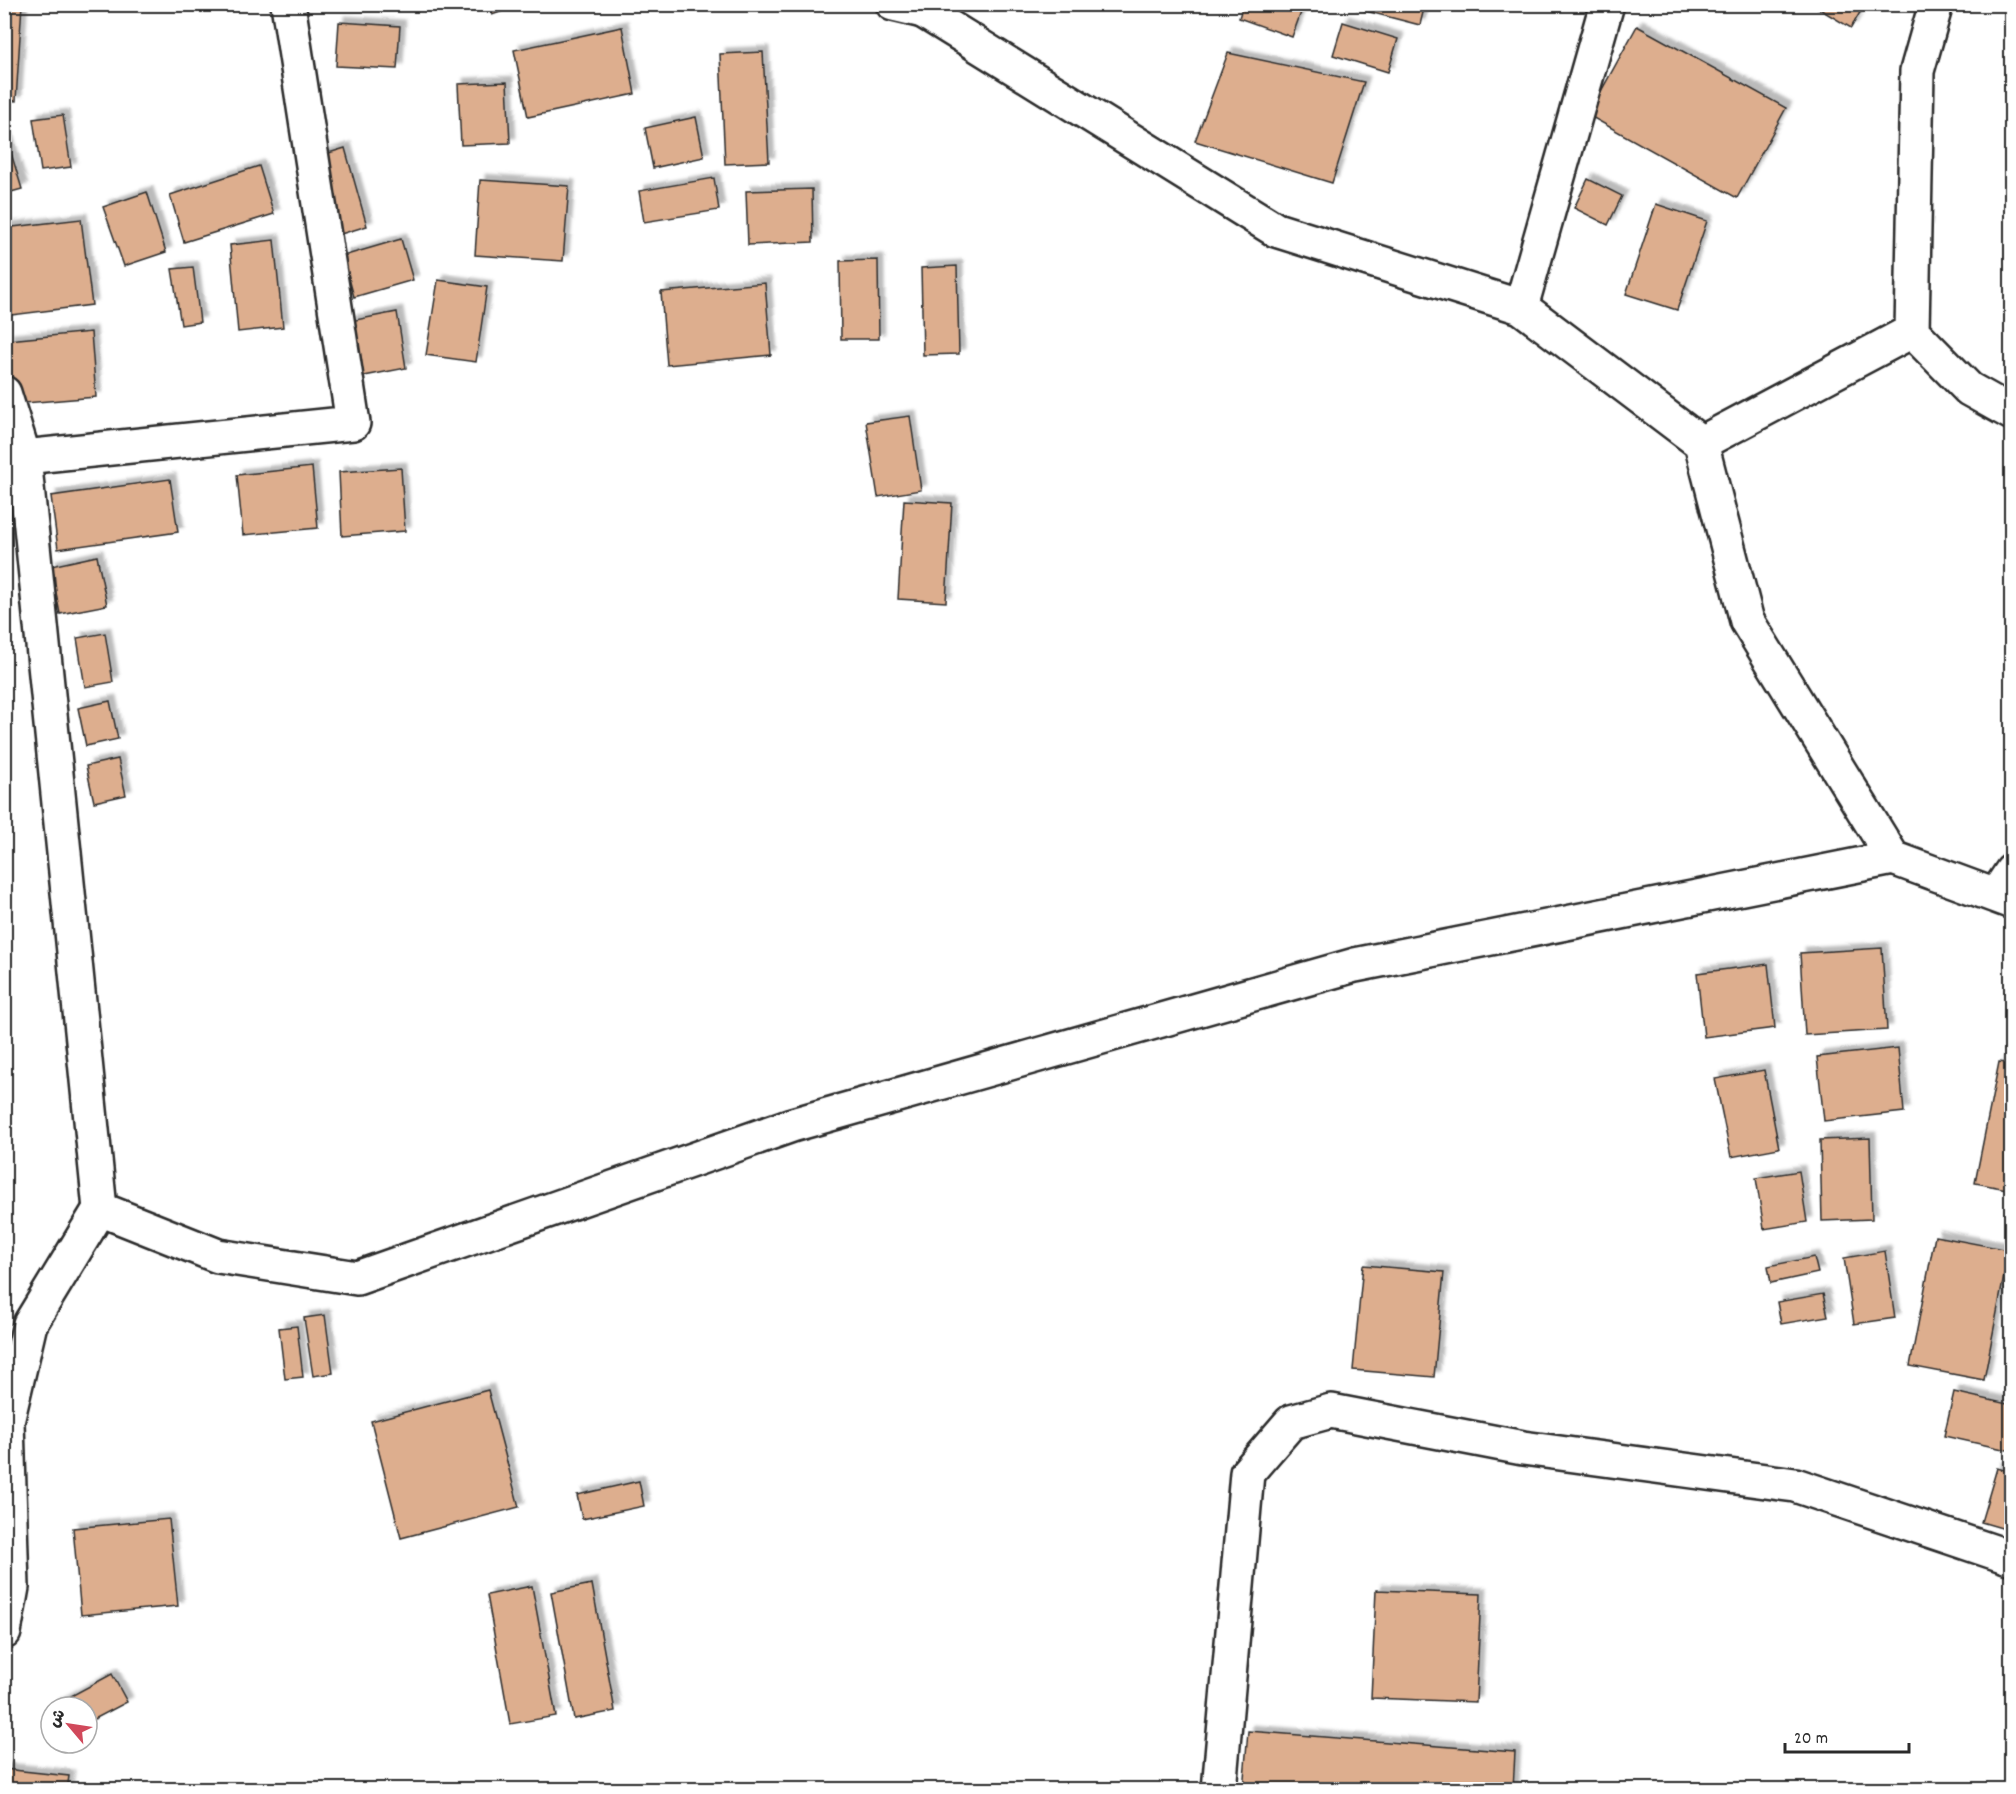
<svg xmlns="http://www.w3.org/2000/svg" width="2016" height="1794" viewBox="0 0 2016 1794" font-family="Dekko,'Playpen Sans Arabic',sans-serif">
<defs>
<filter id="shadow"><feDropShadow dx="5.5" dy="-5.5" stdDeviation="1.5" flood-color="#0004"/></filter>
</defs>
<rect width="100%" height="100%" fill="#fff"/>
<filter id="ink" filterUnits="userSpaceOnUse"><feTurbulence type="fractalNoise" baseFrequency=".0167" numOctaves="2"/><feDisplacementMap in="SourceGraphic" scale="12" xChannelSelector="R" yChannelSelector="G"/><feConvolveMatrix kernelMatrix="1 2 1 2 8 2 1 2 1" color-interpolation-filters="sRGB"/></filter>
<g filter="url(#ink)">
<g fill="#ddae8e" stroke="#2b2b2b" stroke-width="1.5" filter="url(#shadow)">
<path d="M4,4h18l-6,97 -12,-1z"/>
<path d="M489,4h34l-31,11z"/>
<path d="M1243,4h61l-12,33 -53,-19z"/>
<path d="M1355,4h70l-5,21 -66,-17z"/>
<path d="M1811,4h42l9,5 -11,19z"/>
<path d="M339,22l61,4 -3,43 -61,-3z"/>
<path d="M1343,22l55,17 -10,33 -55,-17z"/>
<path d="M1637,26l149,82 -49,90 -149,-83z"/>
<path d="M622,27l13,67 -107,23 -14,-67z"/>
<path d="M763,52l6,110 -44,2 -5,-110z"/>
<path d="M1228,53l136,29 -32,101 -137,-42z"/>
<path d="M507,82l3,61 -49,2 -3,-61z"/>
<path d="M63,115l8,52 -30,4 -8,-52z"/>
<path d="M696,117l8,40 -51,11 -8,-40z"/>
<path d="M4,130l18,59 -18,5z"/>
<path d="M345,148l22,78 -36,11 -22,-78z"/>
<path d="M259,166l15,48 -90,28 -14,-47z"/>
<path d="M714,178l5,32 -75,12 -5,-31z"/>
<path d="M1588,179l34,17 -14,29 -34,-17z"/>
<path d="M480,180l89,6 -6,75 -88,-6z"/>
<path d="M812,189l1,53 -65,3 -2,-54z"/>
<path d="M147,192l19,60 -42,14 -21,-59z"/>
<path d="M1656,204l51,17 -30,89 -51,-16z"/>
<path d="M81,219l11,86 -88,11v-88z"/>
<path d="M401,239l12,41 -59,17 -11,-41z"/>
<path d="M274,240l9,87 -45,5 -8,-87z"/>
<path d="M878,260l1,79h-38l-1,-78z"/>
<path d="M957,266l2,88 -36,1 -2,-87z"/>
<path d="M193,267l7,55 -19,3 -9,-56z"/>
<path d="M438,280l49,7 -11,75 -50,-7z"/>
<path d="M765,283l6,72 -104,10 -6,-73z"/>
<path d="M397,312l9,56 -47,9 -9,-56z"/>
<path d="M91,332l5,65 -83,7 -5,-64z"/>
<path d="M910,416l11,74 -43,7 -12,-75z"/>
<path d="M312,467l6,61 -75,7 -6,-60z"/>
<path d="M401,468l4,63 -63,5 -3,-64z"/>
<path d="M170,479l8,53 -120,17 -7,-53z"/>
<path d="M904,500l48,3 -6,99 -48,-3z"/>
<path d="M97,556l10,49 -47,9 -9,-48z"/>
<path d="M105,633l8,49 -28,5 -8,-49z"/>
<path d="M110,701l8,38 -32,7 -8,-38z"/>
<path d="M118,759l8,36 -32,7 -8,-36z"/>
<path d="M1882,948l5,82 -82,5 -5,-82z"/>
<path d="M1768,964l7,64 -71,9 -7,-64z"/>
<path d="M1898,1048l6,64 -80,9 -7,-64z"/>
<path d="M1999,1062l13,2v126l-37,-7z"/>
<path d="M1764,1070l15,78 -48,9 -16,-78z"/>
<path d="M1870,1138l2,81 -50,2 -2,-81z"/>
<path d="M1799,1171l8,51 -43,7 -8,-51z"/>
<path d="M1935,1236l74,14 -25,130 -74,-14z"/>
<path d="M1885,1251l10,67 -41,6 -10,-66z"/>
<path d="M1814,1257l4,16 -47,10 -3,-17z"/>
<path d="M1363,1265l81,7 -10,105 -81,-7z"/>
<path d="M1823,1294l5,22 -47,8 -4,-22z"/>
<path d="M325,1315l8,58 -20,3 -9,-58z"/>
<path d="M297,1326l6,51 -18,2 -6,-51z"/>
<path d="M488,1390l31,117 -118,31 -30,-117z"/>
<path d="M1954,1392l58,13v46l-68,-15z"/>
<path d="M1997,1468l15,4v59l-31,-9z"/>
<path d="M639,1481l5,25 -62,13 -5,-24z"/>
<path d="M169,1519l9,87 -97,9 -8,-87z"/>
<path d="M592,1584l23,127 -41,8 -23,-127z"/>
<path d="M532,1586l24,130 -46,8 -23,-129z"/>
<path d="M1376,1590l105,4 -5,108 -105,-4z"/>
<path d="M112,1674l15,28 -40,21v-16h-36v14l-6,-11z"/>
<path d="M1248,1731l267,21 -2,38h-270z"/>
<path d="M4,1769l65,7 -2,14h-63z"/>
</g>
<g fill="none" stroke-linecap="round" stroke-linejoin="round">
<g stroke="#2b2b2b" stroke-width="38">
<g id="minor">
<path d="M893,4l30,7"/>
<path d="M925,4l-2,7 353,219 245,77 180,136 46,178 146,237 119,44"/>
<path d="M1936,4l-19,67 -5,260 57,58 43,24"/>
<path d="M1521,307l86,-303"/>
<path d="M4,393l20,64 329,-34 -65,-419"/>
<path d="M1701,443l211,-112"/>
<path d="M24,457l76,752 118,47 139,22 435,-153 563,-160 538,-107"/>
<path d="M1996,895l16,-24"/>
<path d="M4,1632l8,-45 -5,-165 23,-98 70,-115"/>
<path d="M1219,1790l28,-317 44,-51 40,-11 192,37 272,37 217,73"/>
</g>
</g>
<use href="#minor" stroke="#fff" stroke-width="33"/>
</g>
</g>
<rect width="2016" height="1794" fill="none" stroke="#fff" stroke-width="24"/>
<rect x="12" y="12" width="1992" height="1770" fill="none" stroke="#2b2b2b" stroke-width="2" filter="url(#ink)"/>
<g transform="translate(69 1725) rotate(299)"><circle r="28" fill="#ffffff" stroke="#aaaaaa" stroke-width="1.5"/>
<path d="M0-4.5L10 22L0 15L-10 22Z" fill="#d1495b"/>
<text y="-9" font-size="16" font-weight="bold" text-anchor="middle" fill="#2b2b2b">ش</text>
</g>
<path d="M1785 1743v9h124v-9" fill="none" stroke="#2b2b2b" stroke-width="3"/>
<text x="1794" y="1743" font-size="18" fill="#2b2b2b" stroke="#ffffff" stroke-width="4.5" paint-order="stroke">20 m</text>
</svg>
